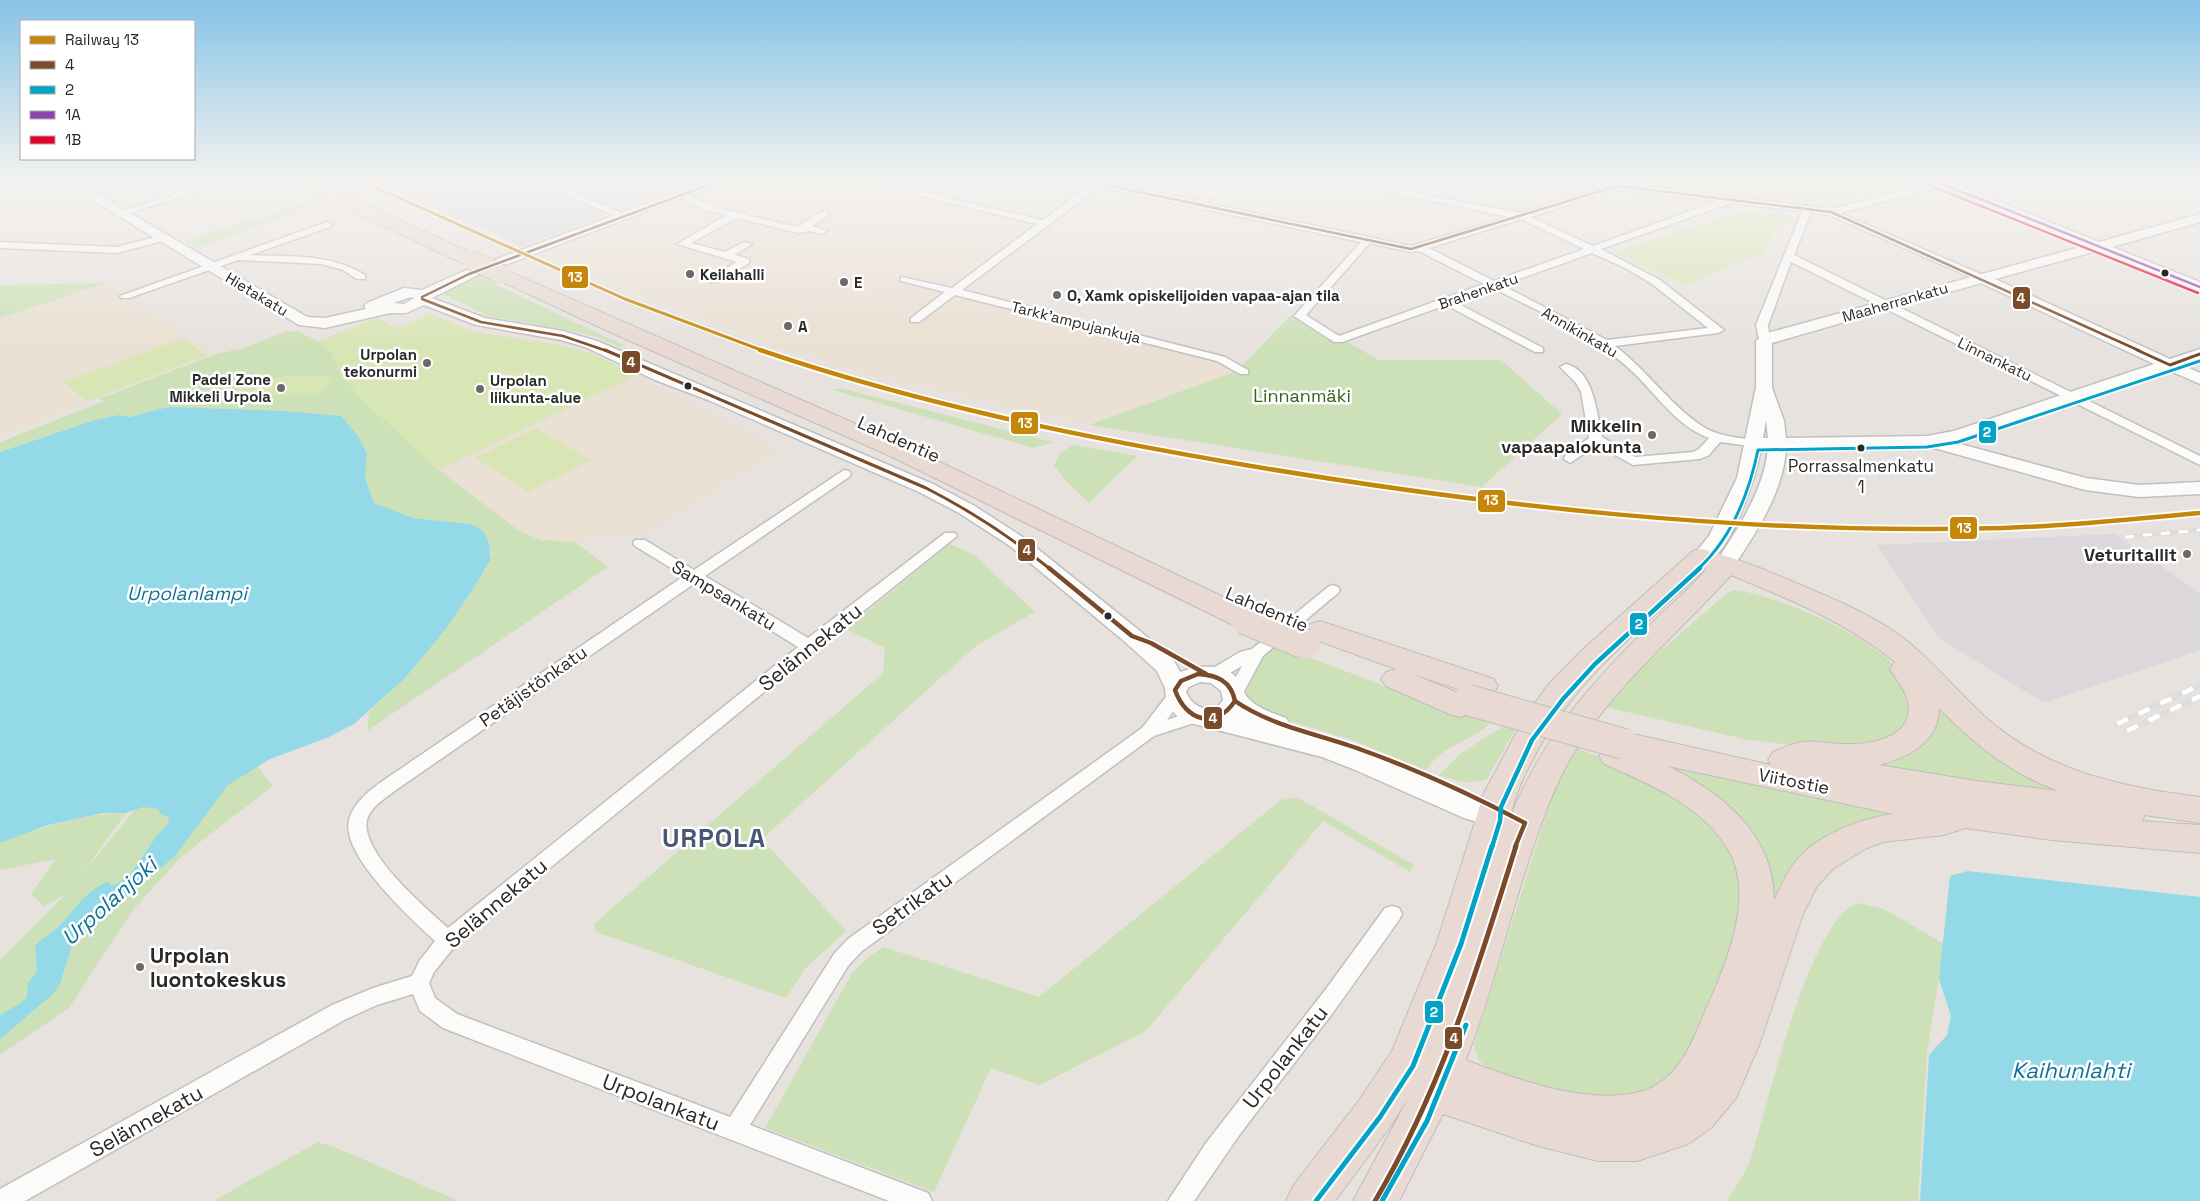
<svg xmlns="http://www.w3.org/2000/svg" width="2200" height="1201" viewBox="0 0 2200 1201" font-family="'Space Grotesk',sans-serif">
<rect width="100%" height="100%" fill="#e7e2de"/>
<g fill="#dbd7da">
<path d="M373,180h329l-180,66z"/>
<path d="M2115,534l85,59v57l-156,53 -105,-65 -62,-93z"/>
</g>
<g fill="#eae0d3">
<path d="M743,180h123l171,38 -97,71 284,74 13,8 -148,54 -233,-54 -111,-36 -112,-43 -85,-36 91,-37z"/>
<path d="M106,283l110,71 -216,81v-117z"/>
<path d="M637,375l145,73 -141,89 -14,-5 -52,10 -34,-2 -22,-9 -81,-61z"/>
</g>
<g fill="#cde1b8">
<path d="M315,200l5,3 -123,45 -13,-7z"/>
<path d="M480,277l143,68 -3,2 -23,-10 -24,-6 -85,-15 -43,-21 -1,-3 3,-3z"/>
<path d="M106,283l-106,35v-33z"/>
<path d="M1291,315l47,29 9,-2 32,18h122l61,54 -80,73 -393,-62 148,-54z"/>
<path d="M288,331l11,1 19,9 13,11 5,12 28,37 74,68 81,62 22,9 34,2 33,25 -241,164 2,-19c42,-40 81,-83 110,-133 3,-6 10,-14 12,-20 3,-16 -10,-25 -20,-35l-58,-6 -39,-15 -9,-25 2,-24 -199,-47 -38,10 -11,-2 -24,5 -95,32v-10l105,-41 -6,-2 117,-45 24,-5z"/>
<path d="M840,388l213,54 -19,6 -201,-58z"/>
<path d="M1073,445l64,11 -48,47 -27,-26 -8,-12 6,-12z"/>
<path d="M950,544l24,11 61,57 -58,33 -215,194 84,92 -41,38 -19,29 -190,-66 -2,-8 289,-251 2,-25 -39,-19z"/>
<path d="M1734,590c41,4 147,49 167,85 7,12 8,31 11,45l-26,23 -72,5 -70,-9 -139,-32 37,-40 85,-74z"/>
<path d="M1277,645l126,48 89,28c-20,22 -46,21 -66,49l-76,-31 -82,-24 -20,-16c-6,-23 14,-41 29,-54z"/>
<path d="M1928,699l171,100 -239,-34 19,-6z"/>
<path d="M1505,725l11,3 -29,51c-16,6 -32,2 -48,-4l21,-21z"/>
<path d="M1573,747l49,18 75,39 44,62 -5,77 -48,111c-44,58 -94,46 -156,28 -17,-5 -39,-9 -53,-21l-5,-17 81,-258z"/>
<path d="M1651,760l106,25 147,27 -34,11 -102,109 -4,-63z"/>
<path d="M255,763l18,23 -91,70 -49,54 -64,98 -69,47v-95l66,-66 -22,12 -13,-12 25,-35 -56,11v-27c40,-15 83,-30 126,-30l-46,64 64,-79z"/>
<path d="M1297,797l117,68 -4,7 -87,-51 -177,210 -106,54 -49,-17 -57,124 -169,-64 87,-155 16,-16 16,-10 155,50 242,-197z"/>
<path d="M1858,903l26,6 60,35 -17,110 -9,147h-191c8,-14 19,-28 24,-43 17,-52 57,-237 107,-255z"/>
<path d="M318,1142l19,6 122,53h-246z"/>
</g>
<g fill="#d8e5b5">
<path d="M1632,180h280l8,3 -94,22 -195,-23z"/>
<path d="M1743,210l53,6 -23,18 -9,18 -80,33 -69,-32z"/>
<path d="M431,314l40,17 89,14 28,7 49,23 -199,95 -74,-69 -22,-24 -11,-25 -13,-11 59,-23 19,10z"/>
<path d="M182,339l25,16 -120,46 -24,-19z"/>
<path d="M284,376l51,1 -19,19 -84,-2 13,-12 22,1z"/>
<path d="M536,428l55,32 -62,32 -54,-34z"/>
</g>
<g fill="#93d9e8">
<path d="M168,407l117,4 56,5 17,20 9,18 -2,24 9,25 39,15 58,6 13,8 5,11 2,16 -21,35 -25,36 -40,48 -51,46 -25,13 -59,22 -42,26 -53,71 -56,47 -33,24 -9,9 -5,9 -12,39 -7,10 -53,45v-24l21,-12 6,-6 1,-14 9,-12 -2,-25c7,-8 16,-12 24,-20 17,-17 23,-32 48,-44l6,4 15,-9 30,-43 10,-10 1,-7 -8,-3 -3,-5 -15,-2 -17,6h-23l-55,12 -48,18v-391l95,-32 24,-5 11,2z"/>
<path d="M1968,871l232,26v304h-280l9,-146 18,-20 4,-19 -12,-37 11,-103z"/>
</g>
<g fill="none" stroke-linecap="round" stroke-linejoin="round">
<g stroke="#c1bfbf" stroke-width="3">
<g id="street">
<path d="M221,180l11,1 -109,34 -8,-2z"/>
<path d="M532,180h12l84,36 -8,2z"/>
<path d="M854,180h16l173,40 47,-35 -13,-5h18l102,21 24,-21h10l-25,23 205,43 99,-29 -182,-37h19l74,14 12,-14h9l-12,16 91,17 85,-26 -27,-7h20l232,29 120,-29h16l-127,33 145,63v4h-8l-148,-65 -18,-3 -17,43 406,201v9l-409,-203 -23,63 2,16 -6,3 -4,-1 -4,-18 46,-114 -71,-8 -130,46 59,31 64,50 -6,3 -103,13c31,23 56,60 87,80 16,11 37,11 56,15l1,3 -1,3 -38,-5 -11,13 -9,4 -67,6 -36,-20 -27,18 -6,-4 1,-3 24,-18 -8,-46 -5,-9 -16,-16 6,-3c28,6 31,50 36,73l33,20 58,-5 6,-3 10,-11c-36,-13 -56,-50 -85,-74 -38,-33 -87,-53 -131,-76l-38,14 88,46v4h-8l-89,-47 -104,37h-8l-40,-26 67,-74 -262,-55 -137,103 263,67 23,13v4h-8l-23,-13 -262,-66 -36,27h-8v-4l34,-26 -44,-11v-4l51,11 85,-64zM1618,189l11,2 89,10 -125,45 -63,-29zM1521,219l63,30 -90,32 -65,-33zM1370,243l41,9 8,-1 65,33 -145,52 -33,-21zM1592,253l35,16 25,15 56,44 -101,12 -105,-55z"/>
<path d="M682,192l30,14 84,21 26,-15h6v4l-16,10 15,5 -5,3 -13,-3 -11,2 -61,-15 -46,25 34,9 19,-10 8,2 -17,11 14,4v4l-31,19h-8v-4l27,-16 -60,-18 50,-29 -21,-5 -27,-13 -2,-2z"/>
<path d="M327,222l5,3 -2,2 -80,28c40,2 80,-2 115,20v4h-8l-14,-9 -21,-6 -84,-4 -109,38h-8l-1,-2z"/>
<path d="M163,235l3,1v4l-49,13 -117,-5v-6l117,5z"/>
<path d="M844,470l5,1 2,3 -2,3 -144,99 103,62 137,-105h10l2,3 -142,114 -360,296 -21,26 -5,11 6,15 22,16 273,103 104,-163 14,-15 294,-211 27,-35h12l2,4 -16,23 30,-10 6,2 2,4 -2,4 -49,16 -292,215 -14,15 -98,159 178,68 4,8h-43l-446,-173 -23,-17 -7,-17 -36,11 -31,14 -321,182h-25v-12l332,-184 41,-17 39,-12 8,-16 15,-19c-24,-22 -95,-87 -86,-121 5,-18 21,-30 35,-40l300,-204 -49,-30 -2,-3 2,-3h10l49,30zM695,583l103,64 -350,281c-22,-20 -88,-75 -81,-108 3,-13 20,-23 29,-30z"/>
<path d="M1333,585l5,2 2,3 -2,3 -75,63 -22,41h-12l-2,-4 15,-27 -22,13h-12l-2,-4 2,-4 32,-19 12,-3 76,-62z"/>
<path d="M1392,906l7,2 3,6 -3,6 -67,94 -92,120 -46,67h-26l38,-58 120,-154 59,-81z"/>
</g>
</g>
<g stroke="#c1bfbf" stroke-width="3">
<g id="secondary">
<path d="M59,180h15l233,137 18,1 41,-9 -2,-3 3,-3 37,-15 18,2 42,-19 246,-91h18l-254,97 -42,21 53,20 78,13 34,10 336,143 40,21 51,33 116,93 34,30 6,11c19,-7 47,-10 60,10 3,5 4,13 9,17 10,10 24,14 37,19l4,6 -3,6 39,10 45,15 108,48 35,10 4,7 -4,7 -9,3 -41,-12 -111,-49 -31,-12 -132,-34 -13,-7 -8,-9 -3,-6 -1,-13 -8,-17 -33,-30 -114,-95 -51,-33 -40,-21 -211,-92 -53,-20 -70,-33 -24,-7 -85,-15 -52,-20 -18,8h-16l-65,15 -26,-3zM411,297l3,1 -10,6 -11,-1zM1200,682l11,1 10,8 2,9 -6,8c-14,4 -27,-4 -31,-17l3,-4z"/>
<path d="M1927,180h18l154,62 101,-28v8l-88,25 88,35v9l-103,-40 -102,28 175,80 30,-10v10l-17,6 17,8v11l-32,-14 -215,72 133,36 53,7 61,-3v12l-61,3 -54,-7 -158,-44 -141,3c-3,46 -33,88 -58,126l-7,2 -7,-2 -3,-5c24,-38 52,-75 57,-121h-7c-6,29 -27,95 -51,112 -5,3 -10,2 -15,1l-3,-5 17,-21 28,-58 19,-91v-46l8,-7 320,-88zM1981,283l173,81 -200,67 -27,5 -141,2 -2,-17 -12,-33v-45zM1766,420l2,18h-5z"/>
</g>
</g>
<g stroke="#bfbebc" stroke-width="2">
<g id="highway">
<path d="M290,180h22l166,76 2,4 -2,4h-14l-172,-81z"/>
<path d="M501,268l403,177 351,167 4,7 -4,7 -10,2 -10,-2 -347,-171 -276,-122 -118,-55 -2,-4 2,-4z"/>
<path d="M1702,549c34,9 67,22 99,36 35,15 71,30 101,52 30,23 54,53 82,79 61,55 137,71 216,81v26l-55,-8 -3,6 58,4v28l-148,-13 -87,-12 -21,7 -61,7 -18,7 -31,19 -17,18 -14,28 -44,131 -23,53 -25,30 -23,16 -51,17h-39l-63,-16 -92,-31 -44,87h-46l57,-106 -20,32 -55,74h-49l7,-15 67,-87 32,-48 45,-109 47,-149 38,-71 25,-36 34,-35 112,-100zM1707,567c-1,7 -41,42 -50,51 -62,61 -113,116 -146,198 3,-19 11,-36 20,-53 40,-81 111,-135 176,-196zM1731,575c57,24 116,47 164,87l-5,7c6,10 14,19 17,30 11,38 -36,46 -63,45 -13,0 -29,-4 -42,-2 -10,2 -20,6 -29,10l-5,8 3,5 -147,-33 -11,4 -4,10 -5,2 -5,8 5,8c44,19 101,43 125,87 26,46 -3,113 -22,156 -14,32 -25,69 -61,83 -51,18 -132,-11 -180,-30 29,-74 45,-152 72,-227 10,-28 21,-57 37,-82 41,-67 104,-118 156,-176zM1939,708c35,36 72,66 120,83l-83,-10 -97,-16c29,-8 60,-22 60,-57zM1668,766l225,48c-35,5 -80,22 -101,52 -7,11 -12,23 -18,34 0,-67 -52,-106 -106,-134z"/>
<path d="M1320,621l174,58 4,7 -4,7 -11,4 -71,-23 59,24 4,8 -4,8 -11,3 -11,-3 -63,-28 -5,-7 5,-7 10,-3 -86,-31 -4,-7 4,-7z"/>
</g>
</g>
<use href="#street" fill="#fbfbfa" fill-rule="evenodd"/>
<use href="#secondary" fill="#fbfbfa" fill-rule="evenodd"/>
<use href="#highway" fill="#e8dad2" fill-rule="evenodd"/>
<g stroke="#ddddde" stroke-width="5">
<path id="rail-far1" d="M2125,537l75,-7"/>
</g>
<g stroke="#ddddde" stroke-width="6">
<g id="rail">
<path d="M2117,724l83,-39"/>
<path d="M2127,731l73,-35"/>
</g>
</g>
<use href="#rail-far1" stroke="#fff" stroke-width="3" stroke-dasharray="9" stroke-linecap="butt"/>
<use href="#rail" stroke="#fff" stroke-width="4.5" stroke-dasharray="12" stroke-linecap="butt"/>
<g stroke="#bfbebc" stroke-width="21" stroke-linecap="butt">
<path id="highway-bridge-far1" d="M471,260l30,14"/>
</g>
<g stroke="#bfbebc" stroke-width="32" stroke-linecap="butt">
<g id="highway-bridge">
<path d="M1245,619l60,25"/>
<path d="M1468,700l156,44"/>
</g>
</g>
<use href="#highway-bridge-far1" stroke="#e8dad2" stroke-width="19"/>
<use href="#highway-bridge" stroke="#e8dad2" stroke-width="30"/>
<g stroke="#fff" stroke-width="5">
<g id="bus-1-far3">
<path d="M1082,180l329,69 206,-63 214,26 309,139"/>
<path d="M422,297l47,-23 253,-94"/>
<path d="M422,299l59,23 82,14 44,15"/>
</g>
</g>
<g stroke="#fff" stroke-width="6">
<g id="bus-1-far2">
<path d="M605,350l321,138c45,23 85,49 124,81"/>
<path d="M2137,350l33,15 30,-11"/>
</g>
</g>
<g stroke="#fff" stroke-width="8">
<g id="bus-1-far1">
<path d="M1049,568l83,68 19,7 55,31"/>
<path d="M1198,674c19,1 33,7 37,27 -20,29 -49,20 -60,-11l6,-9z"/>
<path d="M1235,701c38,26 84,33 127,49 56,20 110,45 163,73l-10,24"/>
</g>
</g>
<g stroke="#fff" stroke-width="9">
<path id="bus-1" d="M1375,1201c67,-113 102,-231 141,-355"/>
</g>
<g stroke="#fff" stroke-width="6">
<path id="bus-2-far2" d="M1698,569c33,-30 51,-76 60,-119l169,-3 31,-5 242,-81"/>
</g>
<g stroke="#fff" stroke-width="8">
<path id="bus-2-far1" d="M1492,847l8,-26 1,-14 31,-67 31,-41 32,-35 105,-96"/>
</g>
<g stroke="#fff" stroke-width="9">
<g id="bus-2">
<path d="M1316,1201l64,-84 33,-51 48,-122 31,-98"/>
<path d="M1382,1201l45,-80 39,-96"/>
</g>
</g>
<g stroke="#fff" stroke-width="5">
<path id="bus-3" d="M1933,180l267,107"/>
</g>
<g stroke="#fff" stroke-width="5">
<path id="bus-4" d="M1931,186l267,107"/>
</g>
<use href="#bus-1-far3" stroke="#7a4b2a" stroke-width="2.5"/>
<use href="#bus-1-far2" stroke="#7a4b2a" stroke-width="3"/>
<use href="#bus-1-far1" stroke="#7a4b2a" stroke-width="4.5"/>
<use href="#bus-1" stroke="#7a4b2a" stroke-width="5"/>
<use href="#bus-2-far2" stroke="#02a3c6" stroke-width="3"/>
<use href="#bus-2-far1" stroke="#02a3c6" stroke-width="4.5"/>
<use href="#bus-2" stroke="#02a3c6" stroke-width="5"/>
<use href="#bus-3" stroke="#8e44ad" stroke-width="2.5"/>
<use href="#bus-4" stroke="#e4002b" stroke-width="2.5"/>
<g stroke="#fff" stroke-width="5.5">
<path id="rail-1-far1" d="M359,180l266,119 139,52"/>
</g>
<g stroke="#fff" stroke-width="8">
<path id="rail-1" d="M760,350c158,54 321,87 485,115 250,42 504,70 758,63 66,-2 131,-9 197,-15"/>
</g>
<use href="#rail-1-far1" stroke="#c4870a" stroke-width="3"/>
<use href="#rail-1" stroke="#c4870a" stroke-width="4.5"/>
</g>
<linearGradient id="sky" x2="0" y2="1"><stop stop-color="#86c3e8"/><stop offset="0.52" stop-color="#f4f2f0"/><stop offset="1" stop-color="#f4f2f0" stop-opacity="0"/></linearGradient>
<rect width="2200" height="348" fill="url(#sky)"/>
<g fill="#292929" stroke="#fff" stroke-width="2">
<circle cx="2165" cy="273" r="4.5"/>
<circle cx="688" cy="386" r="4.5"/>
<circle cx="1861" cy="448" r="4.5"/>
<circle cx="1108" cy="616" r="4.5"/>
</g>
<g fill="#6c6a68" stroke="#fff" stroke-width="2">
<circle cx="690" cy="274" r="5"/>
<circle cx="844" cy="282" r="5"/>
<circle cx="1057" cy="295" r="5"/>
<circle cx="788" cy="326" r="5"/>
<circle cx="427" cy="363" r="5"/>
<circle cx="281" cy="388" r="5"/>
<circle cx="480" cy="389" r="5"/>
<circle cx="1652" cy="435" r="5"/>
<circle cx="2187" cy="554" r="5"/>
<circle cx="140" cy="967" r="5"/>
</g>
<g text-anchor="middle" dominant-baseline="central" stroke-width="5" stroke-linejoin="round" paint-order="stroke">
<g font-size="15" font-weight="bold" fill="#292929" stroke="#fff" text-anchor="start">
<text x="700" y="274">Keilahalli</text>
<text x="854" y="282">E</text>
<text x="1067" y="295">O, Xamk opiskelijoiden vapaa-ajan tila</text>
<text x="798" y="326">A</text>
<text x="417" y="354" text-anchor="end">Urpolan<tspan x="417" dy="17">tekonurmi</tspan></text>
<text x="271" y="379" text-anchor="end">Padel Zone<tspan x="271" dy="17">Mikkeli Urpola</tspan></text>
<text x="490" y="380">Urpolan<tspan x="490" dy="17">liikunta-alue</tspan></text>
</g>
<g font-size="15" fill="#292929" stroke="#fff">
<text transform="translate(1478 291) rotate(-19)">Brahenkatu</text>
<text transform="translate(257 294) rotate(31)">Hietakatu</text>
<text transform="translate(1895 302) rotate(-16)">Maaherrankatu</text>
<text transform="translate(1076 322) rotate(14)">Tarkk'ampujankuja</text>
<text transform="translate(1580 332) rotate(30)">Annikinkatu</text>
<text transform="translate(1995 359) rotate(26)">Linnankatu</text>
</g>
<g font-size="17" fill="#292929" stroke="#fff">
<text x="1861" y="466">Porrassalmenkatu<tspan x="1861" dy="21">1</tspan></text>
</g>
<g font-size="18" fill="#30631b" stroke="#fff">
<text x="1302" y="395">Linnanmäki</text>
</g>
<g font-size="18" font-weight="bold" fill="#292929" stroke="#fff" text-anchor="end">
<text x="1642" y="425">Mikkelin<tspan x="1642" dy="21">vapaapalokunta</tspan></text>
<text x="2177" y="554">Veturitallit</text>
</g>
<g font-size="18" fill="#292929" stroke="#fff">
<text transform="translate(899 439) rotate(24)">Lahdentie</text>
<text transform="translate(724 595) rotate(31)">Sampsankatu</text>
<text transform="translate(1267 609) rotate(23)">Lahdentie</text>
<text transform="translate(533 686) rotate(-35)">Petäjistönkatu</text>
<text transform="translate(1794 781) rotate(11)">Viitostie</text>
</g>
<g font-size="19" font-style="italic" fill="#107396" stroke="#fff">
<text x="187" y="593">Urpolanlampi</text>
</g>
<g font-size="21" fill="#292929" stroke="#fff">
<text transform="translate(810 647) rotate(-39)">Selännekatu</text>
<text transform="translate(496 903) rotate(-40)">Selännekatu</text>
<text transform="translate(912 903) rotate(-36)">Setrikatu</text>
<text transform="translate(1285 1057) rotate(-52)">Urpolankatu</text>
<text transform="translate(661 1102) rotate(21)">Urpolankatu</text>
<text transform="translate(146 1121) rotate(-29)">Selännekatu</text>
</g>
<g font-size="21" font-weight="bold" fill="#292929" stroke="#fff" text-anchor="start">
<text x="150" y="955">Urpolan<tspan x="150" dy="24">luontokeskus</tspan></text>
</g>
<g font-size="22" font-style="italic" fill="#107396" stroke="#fff">
<text transform="translate(109 901) rotate(-42)">Urpolanjoki</text>
<text x="2071" y="1070">Kaihunlahti</text>
</g>
<g font-size="26" font-weight="bold" letter-spacing="1" fill="#4a5678" stroke="#fff">
<text x="714" y="838">URPOLA</text>
</g>
</g>
<g stroke="#fff" stroke-width="2">
<rect x="561" y="265" width="28" height="24" rx="5" fill="#c4870a"/>
<rect x="2012" y="286" width="19" height="24" rx="5" fill="#7a4b2a"/>
<rect x="621" y="350" width="20" height="24" rx="5" fill="#7a4b2a"/>
<rect x="1010" y="411" width="29" height="24" rx="5" fill="#c4870a"/>
<rect x="1978" y="420" width="19" height="24" rx="5" fill="#02a3c6"/>
<rect x="1477" y="489" width="29" height="24" rx="5" fill="#c4870a"/>
<rect x="1949" y="516" width="29" height="24" rx="5" fill="#c4870a"/>
<rect x="1017" y="538" width="19" height="24" rx="5" fill="#7a4b2a"/>
<rect x="1629" y="612" width="19" height="24" rx="5" fill="#02a3c6"/>
<rect x="1203" y="706" width="20" height="24" rx="5" fill="#7a4b2a"/>
<rect x="1424" y="1000" width="20" height="24" rx="5" fill="#02a3c6"/>
<rect x="1444" y="1026" width="19" height="24" rx="5" fill="#7a4b2a"/>
</g>
<g font-size="14" text-anchor="middle" font-weight="bold" fill="#fff">
<text x="575" y="282">13</text>
<text x="2021" y="303">4</text>
<text x="631" y="367">4</text>
<text x="1025" y="428">13</text>
<text x="1987" y="437">2</text>
<text x="1491" y="505">13</text>
<text x="1964" y="533">13</text>
<text x="1027" y="555">4</text>
<text x="1639" y="629">2</text>
<text x="1213" y="723">4</text>
<text x="1434" y="1017">2</text>
<text x="1454" y="1043">4</text>
</g>
<rect x="20" y="20" width="175" height="140" fill="#ffffff" stroke="#a9a9a9"/>
<rect x="30" y="36" width="25" height="8" fill="#c4870a" stroke="#a9a9a9"/>
<text x="65" y="45" font-size="15" fill="#292929">Railway 13</text>
<rect x="30" y="61" width="25" height="8" fill="#7a4b2a" stroke="#a9a9a9"/>
<text x="65" y="70" font-size="15" fill="#292929">4</text>
<rect x="30" y="86" width="25" height="8" fill="#02a3c6" stroke="#a9a9a9"/>
<text x="65" y="95" font-size="15" fill="#292929">2</text>
<rect x="30" y="111" width="25" height="8" fill="#8e44ad" stroke="#a9a9a9"/>
<text x="65" y="120" font-size="15" fill="#292929">1A</text>
<rect x="30" y="136" width="25" height="8" fill="#e4002b" stroke="#a9a9a9"/>
<text x="65" y="145" font-size="15" fill="#292929">1B</text>
</svg>
